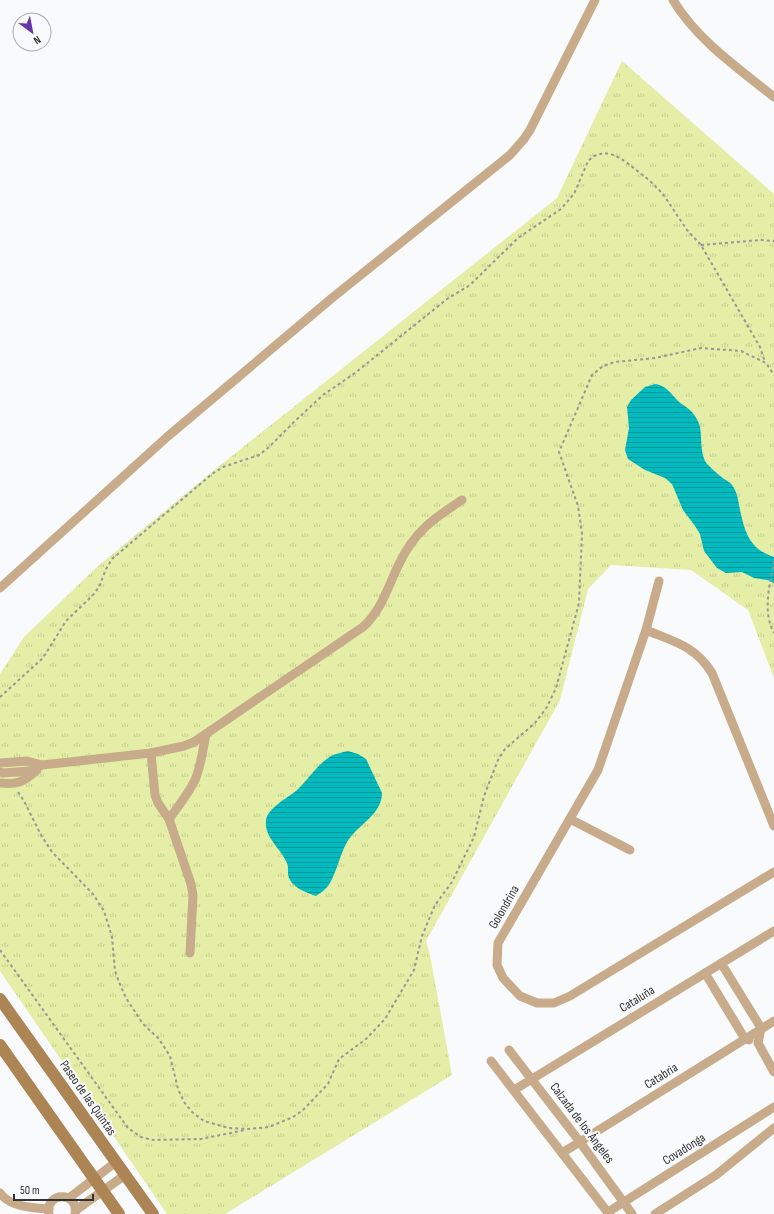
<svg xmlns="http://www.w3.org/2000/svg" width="774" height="1214" viewBox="0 0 774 1214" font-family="'Sofia Sans Condensed',sans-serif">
<defs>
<pattern id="grass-tufts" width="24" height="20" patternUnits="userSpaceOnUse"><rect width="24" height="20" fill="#e4eea6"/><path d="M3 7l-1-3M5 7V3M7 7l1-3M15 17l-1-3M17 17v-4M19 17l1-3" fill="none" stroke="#c4cd8f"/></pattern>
<pattern id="water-rules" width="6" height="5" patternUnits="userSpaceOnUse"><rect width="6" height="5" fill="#03babe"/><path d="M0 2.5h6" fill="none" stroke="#05989b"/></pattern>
</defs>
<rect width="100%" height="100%" fill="#f9fafb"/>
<path fill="url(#grass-tufts)" d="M622,61l152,133v484l-26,-68 -57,-40 -80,-5 -23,24 -28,111 -134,241 4,14 22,120 -227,139h-58l-167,-243v-297l24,-37 73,-70 121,-100 339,-269z"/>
<g fill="url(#water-rules)">
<path d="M655,384c11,1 17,11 24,18 4,3 9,6 12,9 4,4 8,11 9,16 2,11 0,23 5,34 2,4 15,15 19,18 3,2 6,3 8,6 4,5 6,13 7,20 5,24 9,44 35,52v26l-7,-3 -13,-2 -12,-6 -16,1 -9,-5 -13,-17 -4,-17 -5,-8 -12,-16 -11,-26 -7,-6 -20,-8 -17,-11 -3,-9 4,-22 -2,-21 4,-7 14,-13z"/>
<path d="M348,751l10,3 8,5 16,34c0,22 -25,32 -35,49 -8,14 -10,31 -19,44 -3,4 -8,7 -12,10 -9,-3 -23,-8 -27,-18 -2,-4 0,-10 -2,-15 -6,-15 -23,-25 -21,-43 2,-12 21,-22 30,-29 12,-11 23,-29 37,-36 5,-2 11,-3 15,-4z"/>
</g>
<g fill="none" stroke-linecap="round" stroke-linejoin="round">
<g stroke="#969797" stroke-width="2" stroke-dasharray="3 3" stroke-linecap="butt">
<path d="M701,245l61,-5 12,1"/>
<path d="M774,561c-4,23 -12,50 0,72"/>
<path d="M0,697l43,-39 23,-37 27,-26 6,-8 7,-18 6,-10 100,-85 11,-7 36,-12 9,-7 28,-28 27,-25 32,-22 92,-74 23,-14 48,-47 43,-29 13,-15 14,-33 6,-5 10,-3 10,2 12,7 23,18 14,14 24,36 14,15 59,102 5,15"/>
<path d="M18,792l6,9 17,34 11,17 41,42 11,17 8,26 3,34 4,11 7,16 17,26 16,15 11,17 8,33 6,13 8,10 12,9 25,7 19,1 21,-2 24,-10 10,-7 25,-26 11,-25 27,-20 19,-20 29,-49 8,-34 13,-31 17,-23 22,-45 10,-41 14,-36 7,-11 30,-26 12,-16 9,-19 23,-85 3,-69 -4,-28 -19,-54 33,-77 11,-9 12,-4 40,-4 46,-10 40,3 25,12 8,12"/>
<path d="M0,950l128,178 13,9 12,3 48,-1 44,-9"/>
</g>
<g stroke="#c7ab8b" stroke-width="9">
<path d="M673,0c24,40 65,68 101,97"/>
<path d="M659,581l-13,49 -48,140 -100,173 -1,22 6,13 17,18 17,7h17l16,-7 204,-124"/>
<path d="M0,588l167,-151 165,-139 178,-143 14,-16 6,-9 65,-130"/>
<path d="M646,630c29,12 49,16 66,43l62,153"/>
<path d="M151,753l4,42 3,8 11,16 22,65 2,11 -3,58"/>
<path d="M0,763l27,-2 15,4"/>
<path d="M0,772l3,1 26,-2 13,-6 109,-12 33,-7 10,-4 169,-115c19,-17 25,-41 36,-63 15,-32 35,-46 63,-64"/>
<path d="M0,783c17,2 24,-1 37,-13"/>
<path d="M169,819c9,-12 19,-25 26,-39 6,-14 8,-31 11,-46"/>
<path d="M570,819l60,31"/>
<path d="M721,963l40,65 -3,15 16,29"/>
<path d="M705,973l40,66 4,1"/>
<path d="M509,1050l71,92 52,72"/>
<path d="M491,1061l118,153"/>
<path d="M514,1090l260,-159"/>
<path d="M562,1153l212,-132"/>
<path d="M0,1193c10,14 32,15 49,16"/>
<path d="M69,1198l47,-36"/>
<path d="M76,1210l49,-35"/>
<path d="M608,1212l166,-105"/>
<path d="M49,1214c-4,-23 30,-23 26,0"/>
<path d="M655,1214l61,-39 58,-47"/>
</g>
<g stroke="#ad8453" stroke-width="12">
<path d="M0,999l153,215"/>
<path d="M0,1045l119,169"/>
</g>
</g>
<g text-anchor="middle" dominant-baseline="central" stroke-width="4" stroke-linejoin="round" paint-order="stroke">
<g font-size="13" fill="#323232" stroke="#f9fafb">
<text transform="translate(504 907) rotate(-60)">Golondrina</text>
<text transform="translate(637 999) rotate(-32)">Cataluña</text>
<text transform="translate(661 1076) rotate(-32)">Catabria</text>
<text transform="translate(88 1098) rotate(55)">Paseo de las Quintas</text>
<text transform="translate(582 1123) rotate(53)">Calzada de los Ángeles</text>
<text transform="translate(684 1149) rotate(-32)">Covadonga</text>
</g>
</g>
<g transform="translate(32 32) rotate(148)"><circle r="19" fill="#f9fafb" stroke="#a9aaab"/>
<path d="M0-3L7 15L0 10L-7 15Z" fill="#6834ab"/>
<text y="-6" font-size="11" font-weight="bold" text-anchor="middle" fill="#323232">N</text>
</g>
<path d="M14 1194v6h79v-6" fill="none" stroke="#323232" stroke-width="2"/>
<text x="20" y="1194" font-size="12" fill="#323232" stroke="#f9fafb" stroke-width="3" paint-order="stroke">50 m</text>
</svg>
